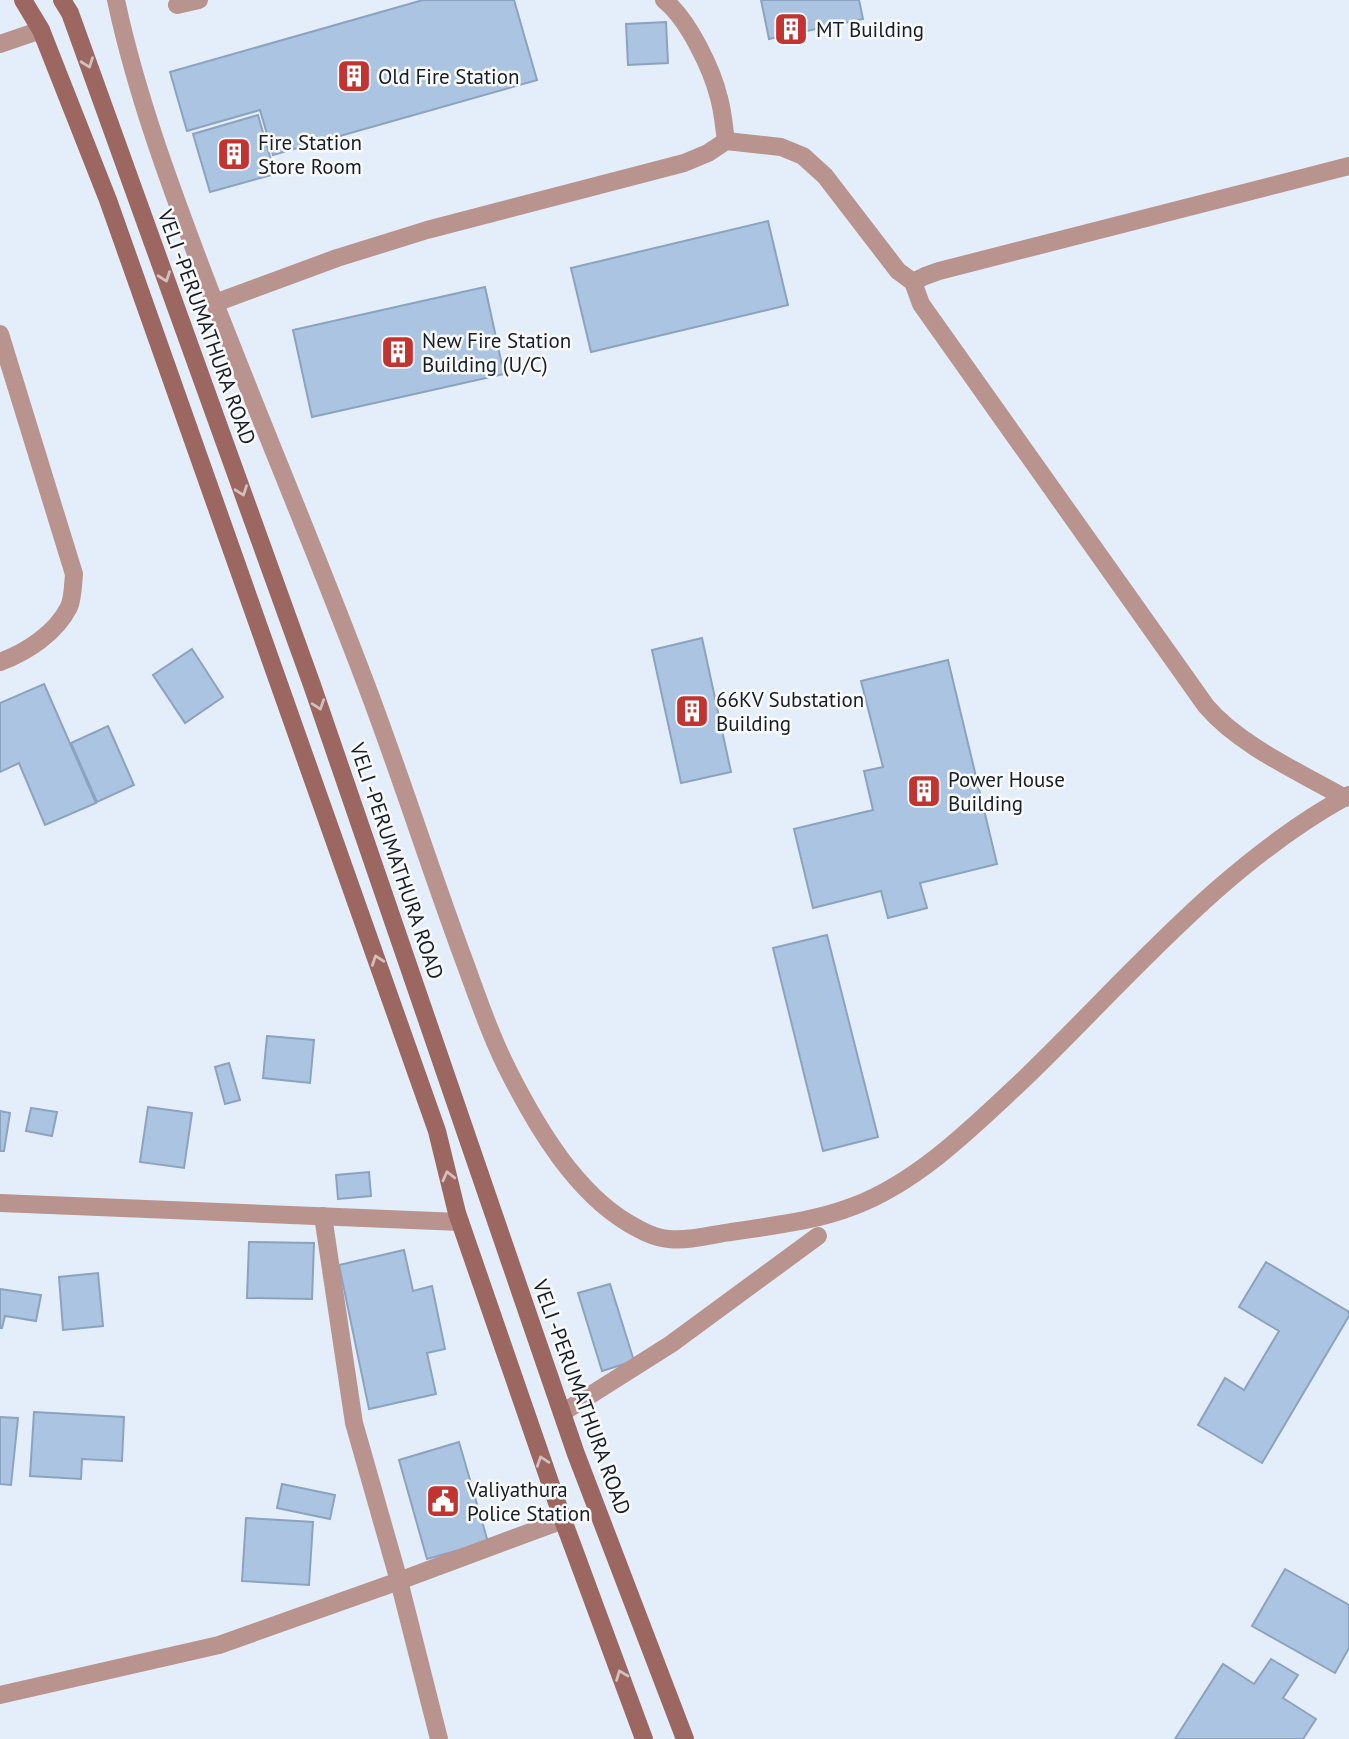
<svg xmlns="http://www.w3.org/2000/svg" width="1349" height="1739" viewBox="0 0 1349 1739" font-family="'PT Sans',sans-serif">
<rect width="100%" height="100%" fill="#e4eefa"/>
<g fill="#abc4e1" stroke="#8ba3bf" stroke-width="2">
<path d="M423,0h91l23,80 -264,75 -13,-45 -73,21 -17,-59z"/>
<path d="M761,0h98l4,19 -94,20z"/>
<path d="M666,22l2,41 -40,2 -2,-41z"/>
<path d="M258,115l17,59 -65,18 -17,-58z"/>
<path d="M768,221l20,84 -197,47 -20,-84z"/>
<path d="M485,287l19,87 -192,43 -19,-87z"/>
<path d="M702,638l29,134 -50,11 -29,-133z"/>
<path d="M192,649l31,48 -38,26 -32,-48z"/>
<path d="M948,660l49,204 -77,19 7,25 -39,10 -7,-27 -68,17 -19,-79 79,-19 -9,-39 19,-4 -22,-86z"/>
<path d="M44,684l52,119 -51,22 -26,-62 -19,9v-69z"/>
<path d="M108,726l26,59 -37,17 -26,-59z"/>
<path d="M827,935l51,202 -55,14 -50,-203z"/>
<path d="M267,1036l47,4 -4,43 -47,-5z"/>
<path d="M229,1063l11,37 -15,4 -10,-37z"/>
<path d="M148,1107l44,6 -8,55 -44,-6z"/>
<path d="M31,1108l26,4 -5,24 -26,-5z"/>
<path d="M0,1111l10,2 -6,38h-4z"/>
<path d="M369,1172l2,24 -33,3 -2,-24z"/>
<path d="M249,1242l65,1 -2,56 -65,-1z"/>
<path d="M404,1250l9,41 19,-5 13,63 -18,4 9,41 -67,15 -30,-144z"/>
<path d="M1266,1262l83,50v4l-87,147 -64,-38 27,-47 19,12 35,-59 -40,-24z"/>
<path d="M98,1273l5,53 -40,4 -4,-53z"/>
<path d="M610,1284l24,77 -32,10 -24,-78z"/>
<path d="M0,1289l41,6 -5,26 -31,-5 -3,12h-2z"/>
<path d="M34,1412l90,5 -2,44 -40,-2 -1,20 -51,-3z"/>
<path d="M0,1417l18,1 -7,67 -11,-1z"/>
<path d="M459,1442l29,100 -61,17 -28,-99z"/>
<path d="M282,1484l53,11 -5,24 -53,-11z"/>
<path d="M246,1518l67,4 -4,63 -67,-4z"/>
<path d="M1285,1569l64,36v43l-14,25 -83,-47z"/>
<path d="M1271,1659l27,16 -15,23 33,21 -13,20h-128l48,-75 31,20z"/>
</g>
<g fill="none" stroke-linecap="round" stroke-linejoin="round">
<g stroke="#b9938e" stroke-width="18">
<path d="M116,0c20,94 54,185 88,275 52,136 109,269 160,404 36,94 66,190 101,284 14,38 27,77 46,113 27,53 65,116 117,147 12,7 26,15 41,16 17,2 38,-3 55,-6 44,-7 89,-11 130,-27 64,-24 120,-80 169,-126 103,-99 199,-216 326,-285"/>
<path d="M664,0c24,19 48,69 55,98 4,14 5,29 7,43"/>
<path d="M177,5l22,-5"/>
<path d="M913,282l12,-6 14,-5 410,-105"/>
<path d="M215,303l122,-45 90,-28 257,-67 24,-10 18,-12 55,6 22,9 22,20 73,95 15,11 8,22 285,402c33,39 93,66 139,92"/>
<path d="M0,1203l460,19"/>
<path d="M323,1216l31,207 45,158 40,158"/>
<path d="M562,1413l109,-69 147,-108"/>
<path d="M0,1695l219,-50 180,-64 164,-61"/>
</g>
<g stroke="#b9938e" stroke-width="18">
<path d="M0,44l41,-14"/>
<path d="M0,334l74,240c-1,10 -1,24 -5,33 -13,26 -42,45 -69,55"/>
</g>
<g stroke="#9d6761" stroke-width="18">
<path d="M23,0l18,30 67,170 329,931 20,82 106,307 81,219"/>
<path d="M62,0l8,13 242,672 264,769 109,285"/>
</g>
</g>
<defs><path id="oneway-chevron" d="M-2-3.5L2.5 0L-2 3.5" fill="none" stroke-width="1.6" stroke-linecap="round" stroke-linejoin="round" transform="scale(1.75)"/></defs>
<g stroke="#d5bfbd">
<use href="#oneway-chevron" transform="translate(88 63) rotate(70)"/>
<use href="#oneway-chevron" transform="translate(165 277) rotate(70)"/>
<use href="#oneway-chevron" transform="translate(242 491) rotate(70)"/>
<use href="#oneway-chevron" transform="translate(319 705) rotate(71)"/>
<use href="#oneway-chevron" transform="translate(377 960) rotate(-109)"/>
<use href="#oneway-chevron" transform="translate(448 1176) rotate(-104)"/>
<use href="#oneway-chevron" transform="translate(542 1461) rotate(-109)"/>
<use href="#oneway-chevron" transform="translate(621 1675) rotate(-111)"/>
</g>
<defs>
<g id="building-square" transform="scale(1.75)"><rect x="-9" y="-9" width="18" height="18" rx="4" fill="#c23430" stroke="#fafafa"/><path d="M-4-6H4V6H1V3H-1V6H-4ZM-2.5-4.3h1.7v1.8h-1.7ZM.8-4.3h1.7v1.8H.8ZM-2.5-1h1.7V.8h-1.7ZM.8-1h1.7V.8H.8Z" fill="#fff"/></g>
<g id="civic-square" transform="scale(1.75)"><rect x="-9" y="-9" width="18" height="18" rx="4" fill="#c23430" stroke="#fafafa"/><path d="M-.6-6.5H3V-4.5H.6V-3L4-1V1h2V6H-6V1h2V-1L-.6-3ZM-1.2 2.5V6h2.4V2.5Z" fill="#fff"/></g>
</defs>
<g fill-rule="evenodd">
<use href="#building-square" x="791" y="29"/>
<use href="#building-square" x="354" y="76"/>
<use href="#building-square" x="234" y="154"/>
<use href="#building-square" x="398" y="352"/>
<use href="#building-square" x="692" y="711"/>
<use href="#building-square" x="924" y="791"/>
<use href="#civic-square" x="443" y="1501"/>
</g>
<g text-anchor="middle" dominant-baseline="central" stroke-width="5" stroke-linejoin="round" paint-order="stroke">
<g font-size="21" fill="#151e28" stroke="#fafafa" text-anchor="start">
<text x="816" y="29">MT Building</text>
<text x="378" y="76">Old Fire Station</text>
<text x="258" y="142">Fire Station<tspan x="258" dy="24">Store Room</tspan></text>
<text x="422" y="340">New Fire Station<tspan x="422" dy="24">Building (U/C)</tspan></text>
<text x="716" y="699">66KV Substation<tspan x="716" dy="24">Building</tspan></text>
<text x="948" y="779">Power House<tspan x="948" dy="24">Building</tspan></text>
<text x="467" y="1489">Valiyathura<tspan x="467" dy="24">Police Station</tspan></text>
</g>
<g font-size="21" fill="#151e28" stroke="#fafafa">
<text transform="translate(207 327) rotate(70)">VELI -PERUMATHURA ROAD</text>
<text transform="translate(397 861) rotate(71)">VELI -PERUMATHURA ROAD</text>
<text transform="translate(582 1397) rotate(70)">VELI -PERUMATHURA ROAD</text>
</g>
</g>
</svg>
